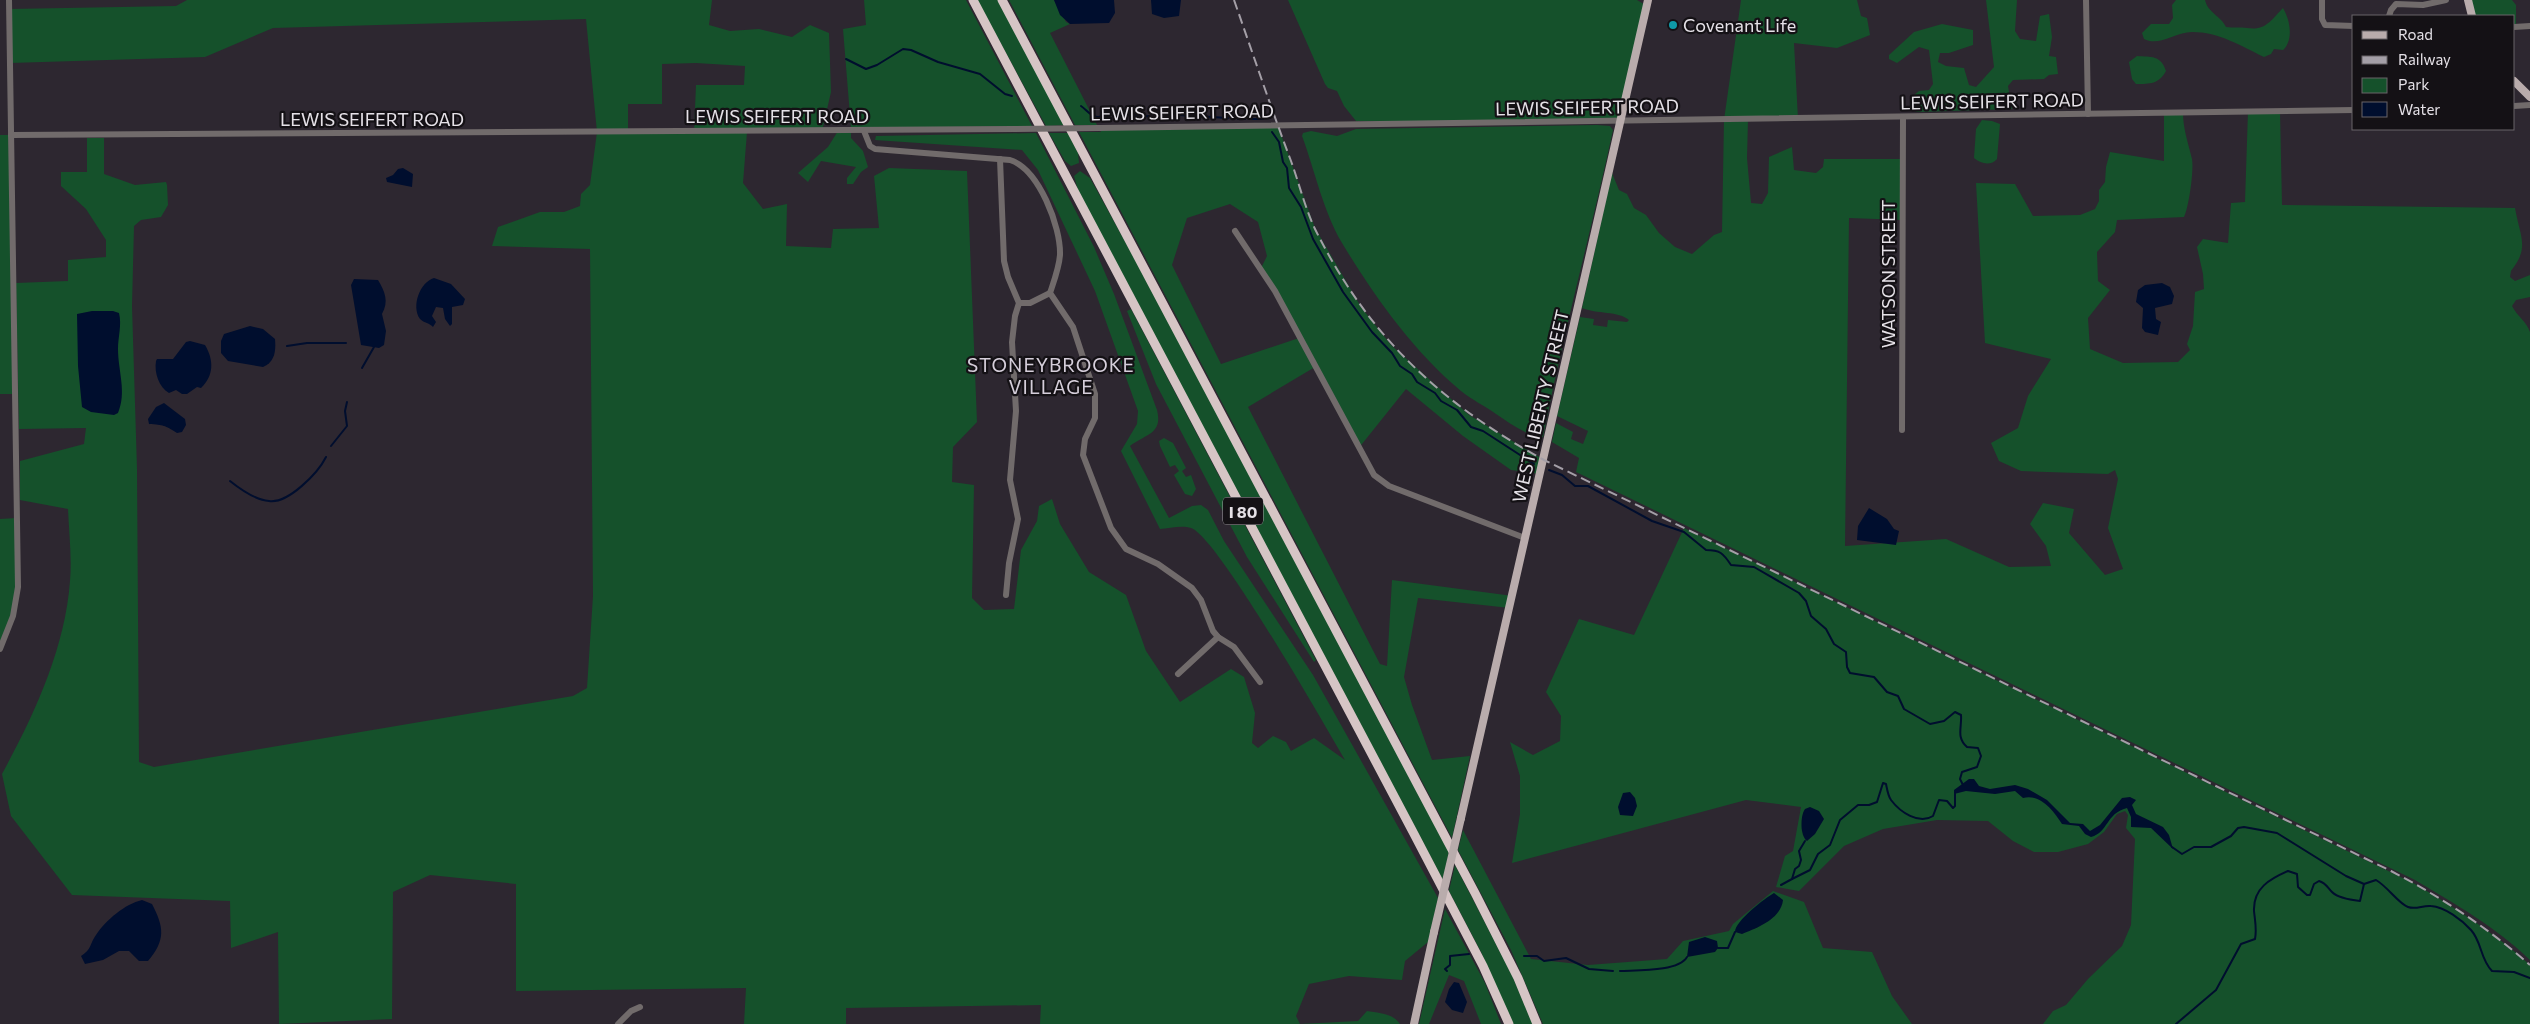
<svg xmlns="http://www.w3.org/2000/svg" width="2530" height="1024" viewBox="0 0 2530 1024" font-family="Commissioner,sans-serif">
<rect width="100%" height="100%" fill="#2d2730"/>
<g fill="#15512b" fill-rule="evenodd">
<path d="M187,0h525l-3,25 21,6 29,-2 33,8 18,-12 19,8 2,59 -9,39 -75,1 -4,51 20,26 24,-5 -1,42 45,2 2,-19 46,-1 -5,-52 15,-8 78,3 10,251 -24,25 -1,35 22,3 -2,113 12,12 30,-1 7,-59 16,-29 2,-15 13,-7 8,25 29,48 37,23 20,56 34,51 51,-33 13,8 11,36 -3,30 6,5 15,-12 13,6 5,9 23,-13 31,22c-20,-34 -128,-224 -154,-232 -8,-3 -22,0 -31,1l-39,-78 16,-27 1,-13 -43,-120 -57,-121 -16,-20 -147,-10 1,-4 160,-3 58,114 20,47 43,116c6,24 -11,24 -27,36l39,72 23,-12 9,-1 7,5 16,31 89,134 125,223 -10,44 -23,19 -3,19 -53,-4 -40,8 -13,32 4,8 58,-3 9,-10c11,2 26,2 33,13h-360l1,-19 -195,3v16h-102l2,-36 -230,3v-107l-86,-9 -37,17 -1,127 -113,5 -1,-92 -47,16 -1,-47 -158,-6 -61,-79 -9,-42c32,-59 63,-125 68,-193 2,-23 -1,-48 -2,-72l-48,-9v-39l64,-17 2,-16 -67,1 -3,-146 52,-2v-21l38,-3v-17l-20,-31 -25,-23v-14h26v-34h17v36l31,11 31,-3 1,3 1,20 -7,12 -20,3 -7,6 -2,80 5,163 2,293 15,5 419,-71 14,-8 6,-92 -3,-347 -98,-3 6,-19 42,-15h24l16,-6 1,-12 9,-9 7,-53 -11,-113 -313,9 -68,29 -195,6v-54l166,-3zM696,63l49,3 -1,19h-48l-2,47h-66v-28h34v-40z"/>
<path d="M864,0h102l66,126 -181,2 -8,-99 23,-4z"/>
<path d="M977,0h21l67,125 -19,1z"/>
<path d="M1009,0h45l12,22 4,2 -20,9 47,92h-22z"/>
<path d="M1288,0h349l10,6 -26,115h-265l-12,-15 -7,-15 -9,-3 -3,-4z"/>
<path d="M1741,0h116l4,16 6,2 3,17 -33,13 -43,-5 4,76 -50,1 -1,38 4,45 11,1 6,-11 1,-36 23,-10 2,23 22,3 7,-6 1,-8h79v61l-54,-2 -4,328 101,-7 63,28 42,-1 -5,-20 -16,-22 13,-21 31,6 -5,24 36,42 18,-6 -15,-41 10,-49 -3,-9 -7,4 -87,-3 -22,-10 -8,-18 27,-15 10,-32 23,-37 -66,-16 -9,-160 39,1 18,32 47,-1 15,-6 4,-8v-11l6,-8 1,-15 4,-15 54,9v-48l19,-1c0,17 5,30 9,47 2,11 -3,48 -8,58l-67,3 -2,12 -18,20 1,29 12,9 -22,28 2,31 33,14 55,-1 12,-12 -3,-6 6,-18 2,-34 9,-3 -1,-15 -6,-27 6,-8 25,4 3,-40 14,-1 3,-91h32l2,94 233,3c5,29 15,39 -4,63l-1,6 5,4 15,-6v22l-14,3 -4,6c5,10 15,16 18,26v628c-34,-33 -75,-56 -115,-80l-839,-408 3,-14 -27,-16 4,-19 17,9 -2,7 12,5 5,-13 -31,-15 23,-99 14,2 -1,6 14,2 1,-7 19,2 2,-2c-10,-9 -33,-6 -47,-12l30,-135 7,17 8,4 7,14 12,7 13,18 16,14 17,7 22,-19 8,-3 2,-112z"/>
<path d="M1986,0h31l-2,31 5,8 16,2 4,-25 9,-2 3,23 -3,19 7,1 2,17 -9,1 -5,4 -31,1 -5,6 4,23 -95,3 -4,-2 1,-15 5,-4 10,-1 4,-6 -4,-34 -10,-3 -22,16 -8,-4v-4l25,-23 28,-8 31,6v15l-24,8h-9l-2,9 8,4 18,2 5,17 7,2 18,-20z"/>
<path d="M2176,0h29c3,13 16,16 21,27 7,1 14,0 21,1 19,3 24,-8 36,-20 7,12 11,32 0,42l-9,-1 -3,5 -7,3c-23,-11 -45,-25 -72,-25 -17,0 -33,15 -48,7l-2,-6 9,-9h18l4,-6 -1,-13z"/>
<path d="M2468,0h44l4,5v22h-2v-11h-42z"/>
<path d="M2137,56c14,1 24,-1 29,15 -7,13 -16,13 -30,13l-4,-5 -3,-17z"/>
<path d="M1982,120l10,1 8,3 -3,35c-6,7 -16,5 -23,-1l2,-29z"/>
<path d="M1597,125l13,1 3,4c-22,102 -50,204 -70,307 -17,-1 -33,-14 -47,-23 -11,-8 -24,-14 -35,-23 -48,-40 -87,-95 -119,-148 -19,-32 -27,-72 -40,-107l1,-3 8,-2 26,5 19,-7z"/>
<path d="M1278,126l37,102 46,79 30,38 78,70 75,45 -4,14 -29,-4 -48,-34 -57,-47 -48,60 -43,-82 -67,40 132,257 7,2 5,-86 121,16 -3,12 -92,-10 -14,79 8,28 20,55 38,-4 -18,82 -373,-706h22l-2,-4zM1230,204l28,18 9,34 -7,14 39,68 -78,26 -49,-99 15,-47z"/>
<path d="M838,131h13v7l12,13 5,16 -7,5 -8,12h-6v-6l9,-11 -35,-6 -13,21 -10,-9 30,-26z"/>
<path d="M1049,133h19l10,20 1,10 -8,3 -6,-5z"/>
<path d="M0,135h11l5,259h-16z"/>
<path d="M1080,171l10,7 48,87 311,586 -6,29 -365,-690 -4,-14z"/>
<path d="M1131,309l185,351 -2,2 -67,-105 -91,-173 -29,-73z"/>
<path d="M1164,438l9,5 13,25 -4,3 4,6 5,-2 5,14 -4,7 -7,-2 -11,-19 5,-4 -4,-6 -5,2 -10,-21 -1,-5z"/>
<path d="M17,518v79l-17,52v-130z"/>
<path d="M1684,528l731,356c40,24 80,49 115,81v59h-487l10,-13 13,-6 22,-26 34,-33 9,-21 4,-86 -9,-11 2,-13 -3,-4 -8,3 -13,18 -16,12 -30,8h-24l-21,-11 -25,-20 -51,-1 -54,9 -39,17 -45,45 -23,-4 9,-31 8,-5 8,-44 -55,-7 -234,63 8,-49v-38l-10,-34 23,13 27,-14 1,-25 -15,-24 33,-73 55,16z"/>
<path d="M1463,830l68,129 57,6 79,-6 16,-18 46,-10 4,-7 40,-33 31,11 19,46 49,4 20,44 20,28h-369l-32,-74 -53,-100z"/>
<path d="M1455,865l56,108 22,51h-21l-31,-72 -32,-61z"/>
<path d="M1445,909l40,74 16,41h-20l-17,-43 -15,-6 -20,49h-10z"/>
</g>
<g fill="#000e2e">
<path d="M1054,0h60l1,13 -6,10 -39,1 -10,-9z"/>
<path d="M1151,0h30l-2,16 -15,2 -12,-4z"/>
<path d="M403,168l10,6 -1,13 -25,-5 -1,-4 7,-3 5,-6z"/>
<path d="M434,278l17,6 14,15 -2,6 -11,2v17l-2,2 -5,-7 -2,-11 -7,-1 -4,9 4,6 -3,5c-3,-4 -9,-4 -13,-8 -9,-13 0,-37 14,-41z"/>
<path d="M354,279l24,1c7,12 11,21 4,34l4,17 -2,14 -5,3 -18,-3 -10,-60z"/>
<path d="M2162,283l8,4 4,9 -2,8 -17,4 1,11 5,3 -3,13 -13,-3 -3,-4 1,-20 -7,-6 2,-12 7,-5z"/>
<path d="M92,311h21l6,2c3,12 -1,24 -1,36 0,22 9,43 0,64l-4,2 -23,-3 -9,-5 -4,-41 -1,-52z"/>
<path d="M250,326l13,3 12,10c1,12 0,23 -12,28l-35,-6 -7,-8v-12l3,-7z"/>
<path d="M190,341l15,4c9,15 9,31 -4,43l-4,-1 -10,7h-5l-6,-4 -7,3c-10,-6 -15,-20 -13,-32l1,-2h16l13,-17z"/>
<path d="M164,403l21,16 1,6 -4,7 -5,1c-13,-8 -13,-8 -28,-9l-1,-5 8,-12z"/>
<path d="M1869,508l18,11 7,10 5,2 -3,14 -39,-5 1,-14z"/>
<path d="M1969,779h5l5,7 11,3 25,-4 13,4 19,11 23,23 13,1 7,7 10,-6 22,-27 8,-1 6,3 -4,5 4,9 27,13 6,8 4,14 -22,-21 -20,-1v-10l-4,-9c-22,6 -18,24 -36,29l-6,-3 -6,-8 -17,-2c-8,-13 -22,-31 -39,-26l-8,-7 -20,3 -29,-3 -12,3v-4z"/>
<path d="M1630,792l5,6 2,8 -4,10 -13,-1 -2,-8 5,-14z"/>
<path d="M1810,807l9,4 5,8 -9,15 -8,7c-7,-5 -7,-25 -2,-32z"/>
<path d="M1774,893l9,7c-2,19 -26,28 -41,34l-7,-2c0,-11 30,-34 39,-39z"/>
<path d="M142,900l10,4c12,23 14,36 -4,57h-9l-10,-10h-10l-16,9 -18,4 -4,-8c11,-7 8,-11 15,-21 10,-15 29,-31 46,-35z"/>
<path d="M1705,937l12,4 1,7 -3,4 -28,5 2,-15z"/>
<path d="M1454,982l5,1 8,19 -4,11 -11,-3 -7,-8 4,-13z"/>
</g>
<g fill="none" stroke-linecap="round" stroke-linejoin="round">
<g stroke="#000e2e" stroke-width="2">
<path d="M846,59l20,10 11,-4 26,-16 8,1 27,12 42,12 25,20 7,2"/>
<path d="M1081,106c6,4 8,9 16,11 7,1 8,-4 14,-5 10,-3 27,6 38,4"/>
<path d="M1163,114l65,4"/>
<path d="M1238,119h7"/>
<path d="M1252,119h11"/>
<path d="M1272,132l7,10 4,20 4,6 2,20 12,19 12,32 30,53 29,40 20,21 8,13 12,8 5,8 18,11 6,8 16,9 14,17 12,4 51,33"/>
<path d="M287,346l20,-3h39"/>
<path d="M362,368l12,-21"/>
<path d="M331,446l16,-20 -2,-15 2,-9"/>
<path d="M1549,470l13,5 13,11h13l64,35 32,11 22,18c14,0 17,3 25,15l23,2 45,26 7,8 5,15 15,13 8,15 12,8 1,15 3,6 24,4 13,15 11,4 6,13 26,15 14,-3 11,-9 6,3c1,13 -5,22 6,32l11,1 3,8 -4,11 -15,5 -2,7 3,6"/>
<path d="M230,481c10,8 26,19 39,20 19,3 49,-28 57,-44"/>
<path d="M2172,847l10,7 12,-7h17l20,-11 7,-8 6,-1 33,6 69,43 18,8"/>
<path d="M1792,879l18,-9 8,-16 12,-9 10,-25 18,-15h11l8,-3 6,-19 3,1c1,5 2,12 5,16 9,12 28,25 42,16l6,-16 8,1 6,7 2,-2v-13"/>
<path d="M1781,885l11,-6 3,-10 4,-3 2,-6 -2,-9 6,-10"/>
<path d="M1718,948h10l7,-16"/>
<path d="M1524,956h13l7,5 22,-3 23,11 24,2"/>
<path d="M1447,971l-2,-2 5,-4v-9l19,-2"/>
<path d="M1620,971c17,-1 58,1 67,-14"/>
<path d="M2176,1024l40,-34 25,-46 14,-5c2,-10 0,-18 -1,-28 -1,-23 16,-32 34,-40l9,3 1,13 9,8h3l4,-11 5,-3c7,2 8,6 13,11 6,6 19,8 28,9l4,-17 12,-4c12,7 22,23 32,27 8,3 15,-2 23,-1 14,1 31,14 40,24 11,12 9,29 21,41l22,1 16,6"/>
</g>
<g stroke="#716b6b" stroke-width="6">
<path d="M2086,0l2,114"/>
<path d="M2322,0v19l3,6 29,1"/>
<path d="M2389,16l2,-6 5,-6 27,1 23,-5"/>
<path d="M2514,27l16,-1"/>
<path d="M2514,106l16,-1"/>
<path d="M1099,128l1255,-18"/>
<path d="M864,131l6,15 5,3 135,11c29,9 51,67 50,95 -1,13 -6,26 -10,38l23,34 22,67v24l-10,21 -2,16 28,73 15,21 32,15 34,24 9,12 12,31 5,6 16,10 26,35"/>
<path d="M11,135l1002,-6"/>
<path d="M1000,159l4,102 4,16 11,26 -4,13 -3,26 4,69 -6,69 8,39 -9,44 -3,32"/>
<path d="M1235,231l40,60 99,184 15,11 136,52"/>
<path d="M1019,303h11l20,-10"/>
<path d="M1902,430l1,-313"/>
<path d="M0,649l13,-33 5,-29 -9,-587"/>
<path d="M1178,674l40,-37"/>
<path d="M618,1024l13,-13 9,-4"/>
</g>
<g stroke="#b9acac" stroke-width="8">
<path d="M2468,0l4,16"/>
<path d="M2514,81l16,16"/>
<path d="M1461,818l187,-818"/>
<path d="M1414,1024l20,-92"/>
</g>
<g stroke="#d6c5c5" stroke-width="9">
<path d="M973,0l440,832 70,134 26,58"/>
<path d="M1002,0l473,893 43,85 19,46"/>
</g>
<path stroke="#a49fa7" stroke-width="2" stroke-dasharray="10 5" stroke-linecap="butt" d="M1234,0c19,54 37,108 57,161 8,22 14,47 24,68 53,107 125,174 229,231l847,411c50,26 97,57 139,94"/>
<path stroke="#716b6b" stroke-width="6" d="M1013,129l86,-1"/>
<path stroke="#b9acac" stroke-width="8" d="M1434,932l27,-114"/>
</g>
<circle fill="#0f9aa8" stroke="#141115" stroke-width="2" cx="1673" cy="25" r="5"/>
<g text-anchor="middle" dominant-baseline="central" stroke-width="4.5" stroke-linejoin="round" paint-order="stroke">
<rect fill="#141115" stroke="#a6a3a8" stroke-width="1" x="1223" y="497.5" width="40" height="27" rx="4"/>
<g font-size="16" font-weight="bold" fill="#e5e1e7">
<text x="1243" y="511">I 80</text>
</g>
<g font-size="18" fill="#e5e1e7" stroke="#141115" text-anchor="start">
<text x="1683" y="25">Covenant Life</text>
</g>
<g font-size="18" fill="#e5e1e7" stroke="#141115">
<text transform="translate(1992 101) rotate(-1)">LEWIS SEIFERT ROAD</text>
<text transform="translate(1587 107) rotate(-1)">LEWIS SEIFERT ROAD</text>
<text transform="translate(1182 112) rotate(-1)">LEWIS SEIFERT ROAD</text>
<text x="777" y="116">LEWIS SEIFERT ROAD</text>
<text x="372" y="119">LEWIS SEIFERT ROAD</text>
<text transform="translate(1888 274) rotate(-90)">WATSON STREET</text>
<text transform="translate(1540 406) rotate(-77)">WEST LIBERTY STREET</text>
</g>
<g font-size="19" letter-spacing="1" fill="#d5ceda" stroke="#141115">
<text x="1051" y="364">STONEYBROOKE<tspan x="1051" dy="22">VILLAGE</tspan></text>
</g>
</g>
<rect x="2352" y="15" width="162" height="115" fill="#141115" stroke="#686469"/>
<rect x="2362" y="31" width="25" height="8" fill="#b9acac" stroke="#686469"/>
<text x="2398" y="40" font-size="15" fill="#e5e1e7">Road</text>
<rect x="2362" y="56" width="25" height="8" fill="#a49fa7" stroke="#686469"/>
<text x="2398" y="65" font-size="15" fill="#e5e1e7">Railway</text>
<rect x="2362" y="78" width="25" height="15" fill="#15512b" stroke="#686469"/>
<text x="2398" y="90" font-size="15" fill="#e5e1e7">Park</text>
<rect x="2362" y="102" width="25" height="15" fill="#000e2e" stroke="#686469"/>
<text x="2398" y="115" font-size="15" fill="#e5e1e7">Water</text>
</svg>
